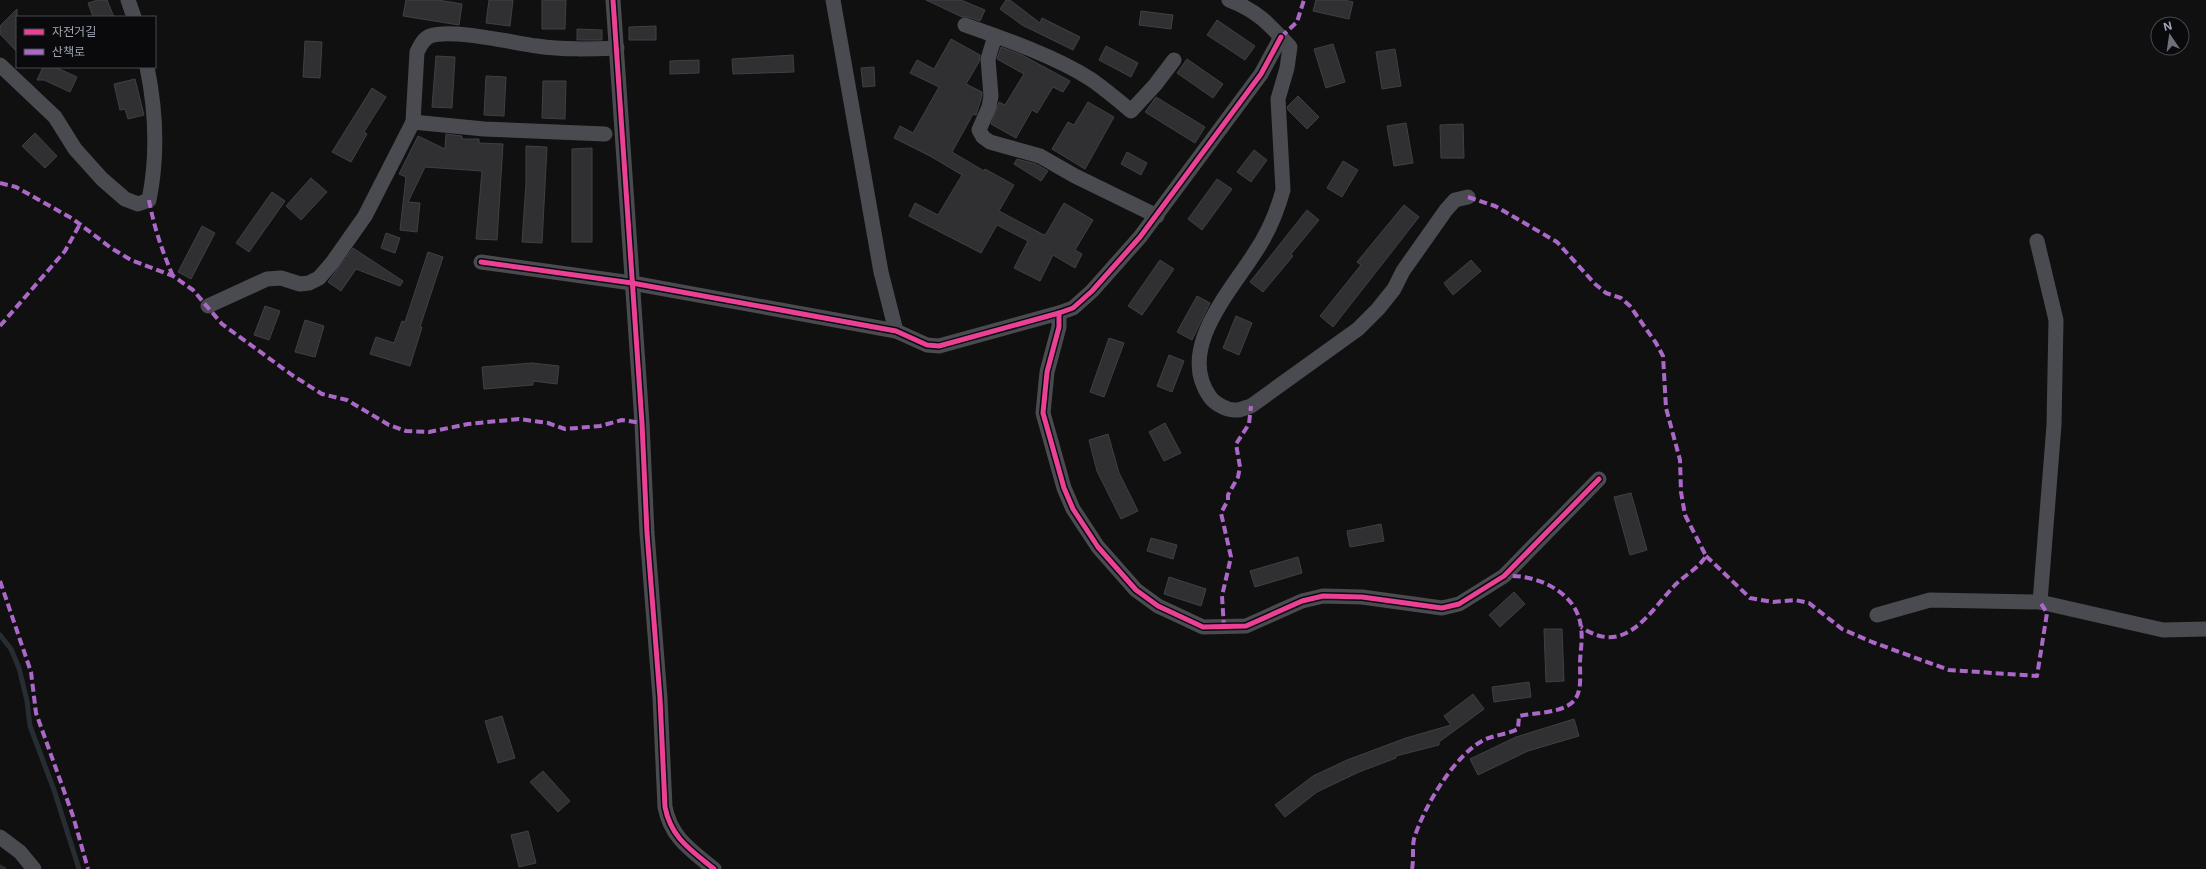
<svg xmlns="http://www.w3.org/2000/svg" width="2206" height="869" viewBox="0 0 2206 869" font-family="Inter,'Noto Sans KR',sans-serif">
<rect width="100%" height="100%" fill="#101010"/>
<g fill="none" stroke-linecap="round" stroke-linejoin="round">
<g stroke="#262d33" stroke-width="5">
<path d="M0,635l11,14 8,19 8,33 3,25 24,64 25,79"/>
<path d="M0,867l4,2"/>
</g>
</g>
<g fill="#303033" stroke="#3e4044">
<path d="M98,0h9l7,17h-21l-5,-14z"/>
<path d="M406,0h32l24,4 -3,21 -56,-9z"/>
<path d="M489,0h24l-3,26 -24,-3z"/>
<path d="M542,0h24l-1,29h-23z"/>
<path d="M926,0h35l24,10 -5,11 -12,-4h-6z"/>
<path d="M1006,0h4l30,23 2,-5 38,19 -7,13 -51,-25 -22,-16z"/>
<path d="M1316,0h28l9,2 -4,17 -36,-8z"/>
<path d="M17,9v43l-17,-18v-8z"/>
<path d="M1141,11l32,4 -2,14 -32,-4z"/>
<path d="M1217,20l38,26 -10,14 -38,-25z"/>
<path d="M656,26v14h-27v-13z"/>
<path d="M577,29l25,1v10h-25z"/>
<path d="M951,39l29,16 -1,7 -13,22 16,8v4l-6,19 -3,-1 -21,38 32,19 1,-2 29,16 -15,26 45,24 2,-1 18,-31 29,17 -18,30 7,4 -7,14 -22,-13 -13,26 -26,-13 14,-27 -31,-16 -16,28 -72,-37 6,-13 23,12 24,-40 -32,-19 -36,-18 6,-12 13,7 26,-46 -29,-14 7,-13 17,9z"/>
<path d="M305,41l17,1 -2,36 -17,-1z"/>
<path d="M1333,44l12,38 -19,6 -12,-39z"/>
<path d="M1106,46l32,17 -7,14 -32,-17z"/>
<path d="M1001,47l21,8 48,26 -7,11 -10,-5 -16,26 -5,-3 -16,28 -25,-14 8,-22 6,3 19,-31 -27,-15z"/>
<path d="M1395,49l6,37 -19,3 -6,-37z"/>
<path d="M793,55l1,17 -61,2 -1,-15z"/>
<path d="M436,56l19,1 -3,51 -20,-1z"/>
<path d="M1187,59l36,25 -10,14 -36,-25z"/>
<path d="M699,60v13l-29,1v-13z"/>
<path d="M43,67h12l22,10 -7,15 -26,-12h-7z"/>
<path d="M874,67l1,19 -12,1 -2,-19z"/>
<path d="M486,76l20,1 -2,39 -20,-1z"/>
<path d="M135,79l9,36 -16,4 -3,-10 -5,1 -6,-26z"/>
<path d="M543,81h23l-1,38 -23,-1z"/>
<path d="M372,88l14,9 -22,35 3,2 -16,28 -19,-10z"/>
<path d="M1298,96l21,21 -12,12 -19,-19 -1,-3z"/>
<path d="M1156,97l49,30 -10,16 -50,-31z"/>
<path d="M1088,102l26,15 -29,52 -33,-20 16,-27 6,3z"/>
<path d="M1406,123l7,40 -19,3 -7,-40z"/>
<path d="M1463,124l1,34h-23l-1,-33z"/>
<path d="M35,133l22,23 -12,12 -23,-22z"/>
<path d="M446,134l16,2v3h17v4l24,1 -6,96 -21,-1 6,-68 -57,-4 -17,35 12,1 -3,29 -17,-2 6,-53 -7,-3 19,-38 27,13z"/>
<path d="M526,146l21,1 -5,96 -20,-1 4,-59z"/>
<path d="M592,148v94h-20v-93z"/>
<path d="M1254,150l13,10 -16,22 -14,-10z"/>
<path d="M1127,152l20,11 -6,12 -20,-11z"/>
<path d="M1017,159l19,5 12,7 -7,10 -27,-17z"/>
<path d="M1343,161l15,9 -16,27 -15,-9z"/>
<path d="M311,178l16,14 -26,28 -15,-14z"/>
<path d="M1217,179l15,10 -30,41 -14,-11z"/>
<path d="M272,192l13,9 -36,51 -13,-9z"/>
<path d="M1404,205l15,12 -86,110 -13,-11 41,-51 -4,-3z"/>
<path d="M1307,210l12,10 -28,34 2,2 -30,36 -13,-10z"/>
<path d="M202,226l13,7 -24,46 -13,-7z"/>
<path d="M386,233l14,5 -5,15 -14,-5z"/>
<path d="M353,248l50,33 -3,5 -44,-17 -15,22 -13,-9z"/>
<path d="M428,252l15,5 -23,70h2l-12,39 -40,-12 6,-17 18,6 8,-22 3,1z"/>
<path d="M1160,260l14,9 -32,46 -14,-9z"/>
<path d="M1471,260l10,11 -28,24 -9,-12z"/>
<path d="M1197,296l13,7 -18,37 -15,-8z"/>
<path d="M265,306l15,5 -11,29 -15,-5z"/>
<path d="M1236,316l16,7 -13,32 -16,-7z"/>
<path d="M305,320l19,6 -9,31 -20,-5z"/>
<path d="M1109,338l15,5 -20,54 -14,-5z"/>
<path d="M1169,355l15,6 -12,31 -15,-6z"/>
<path d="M532,363l27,3 -2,18 -24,-3v4l-49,4 -2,-22z"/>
<path d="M1165,423l16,30 -17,8 -15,-29z"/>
<path d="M1108,434l11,39 19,38 -17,8 -24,-48 -8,-31z"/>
<path d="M1631,493l16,57 -17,5 -16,-58z"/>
<path d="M1381,524l3,17 -34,6 -3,-16z"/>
<path d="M1151,538l26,7 -4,14 -26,-8z"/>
<path d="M1298,557l4,16 -47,14 -5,-16z"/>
<path d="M1169,577l37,12 -5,17 -37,-12z"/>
<path d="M1514,592l11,12 -25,23 -11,-12z"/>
<path d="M1544,629h18l2,52 -18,1z"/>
<path d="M1529,682l2,15 -37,5 -2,-15z"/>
<path d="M1473,694l11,15 -45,33v3l-43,11v2l-37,14 -42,20 -32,25 -10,-12 38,-29 34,-16 59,-22 45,-13 -7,-9z"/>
<path d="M502,716l13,42 -17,5 -13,-42z"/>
<path d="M1574,719l5,17 -51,15 -50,24 -8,-16 46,-22z"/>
<path d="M543,771l27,30 -12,11 -28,-30z"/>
<path d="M528,831l8,32 -17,4 -8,-32z"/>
</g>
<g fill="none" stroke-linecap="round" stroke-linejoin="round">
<g stroke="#4a4b50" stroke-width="15">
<path d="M128,0l6,17"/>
<path d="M613,0l29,423 5,110 13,165 5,109c6,31 26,43 49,62"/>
<path d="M833,0l48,272 15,59"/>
<path d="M1229,0c29,11 41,25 61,47l-3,21 -9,31 5,91c-6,22 -16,45 -29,64 -24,38 -78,96 -44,143 5,7 18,14 27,13 4,0 10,-3 14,-4l107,-77 20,-20 16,-20 9,-18 43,-61 9,-10 13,-3"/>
<path d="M965,25c40,14 92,32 127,55 14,10 26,20 39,31l24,-26 19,-25"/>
<path d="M995,36l-7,23 3,37 -2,11 -10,23 4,7 7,5 50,14 35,20 82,40"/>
<path d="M0,65l55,52 20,32 27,30 23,20 13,5 11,-4c9,-44 7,-89 -2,-133"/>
<path d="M413,122l71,7 121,5"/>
<path d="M2037,241l19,79 -2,105 -14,177"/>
<path d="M481,262l151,21 264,48 31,14 12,1 120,-33 14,-5 19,-17 48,-54 121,-163 20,-37"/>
<path d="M208,306l59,-27 14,-1 19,6 9,-1 10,-5 13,-15 33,-47 48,-94 4,-70c3,-6 6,-13 13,-16 22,-8 83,7 107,10 27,4 53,3 80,2"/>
<path d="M1059,313v14l-12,45 -4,41 21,75 9,21 25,38 38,43 22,16 45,21 43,-1 56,-25 21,-5 39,1 80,11 17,-4 45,-28 95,-97"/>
<path d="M1877,615l53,-15 110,2 123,28 43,-1"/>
<path d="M0,837l20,15 14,17"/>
</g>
<g stroke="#ac68c9" stroke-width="4" stroke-dasharray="8 4" stroke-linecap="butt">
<path d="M1281,37l16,-15 7,-22"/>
<path d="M0,183l16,4 57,32 38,29 20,12 42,16 20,14 29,34 70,51 30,19 25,6 42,25 17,6 23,1 39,-8 51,-5 29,4 17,6 35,-3 22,-6 20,3"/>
<path d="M1468,197l27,9 62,36 38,42 11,9 15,5 9,8 26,37 7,13 3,52 14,52 1,32 4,23 21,41c-7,12 -21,19 -31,29 -27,29 -50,72 -94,42"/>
<path d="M149,200c5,27 13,51 24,76"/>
<path d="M0,326l65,-75 15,-27"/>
<path d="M1706,556l44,42 23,4 22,-2 14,3 33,26 30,13 77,28 88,6 10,-63 -7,-11"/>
<path d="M0,581l31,91 5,41 37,103 15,53"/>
<path d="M1224,628l-2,-32 9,-39 -10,-44 7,-13v-5l10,-18 2,-10 -4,-23 13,-20 2,-18"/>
<path d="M1412,869c2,-10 0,-21 2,-30 9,-31 42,-87 72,-100 10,-4 22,-5 32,-10l1,-13c15,-3 35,-3 48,-10 16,-8 13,-27 13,-42 0,-12 3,-24 1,-36 -3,-36 -45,-54 -76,-52"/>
</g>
<g stroke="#0a0a0c" stroke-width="8">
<g id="cycleway">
<path d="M613,0l29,423 5,110 13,165 5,109c6,31 26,43 49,62"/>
<path d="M481,262l151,21 264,48 31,14 12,1 120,-33 14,-5 19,-17 48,-54 121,-163 20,-37"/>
<path d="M1059,313v14l-12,45 -4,41 21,75 9,21 25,38 38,43 22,16 45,21 43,-1 56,-25 21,-5 39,1 80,11 17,-4 45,-28 95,-97"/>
</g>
</g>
<use href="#cycleway" stroke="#ea4096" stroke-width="5"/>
</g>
<rect x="16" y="16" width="140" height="52" fill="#0a0a0c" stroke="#46484e"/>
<rect x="24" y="29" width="20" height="6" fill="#ea4096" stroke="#46484e"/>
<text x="52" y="36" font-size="12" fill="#a0a5b2">자전거길</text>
<rect x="24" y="49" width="20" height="6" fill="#ac68c9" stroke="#46484e"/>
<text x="52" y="56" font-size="12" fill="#a0a5b2">산책로</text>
<g transform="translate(2170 36) rotate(347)"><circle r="19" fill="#0a0a0c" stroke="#46484e"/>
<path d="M0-3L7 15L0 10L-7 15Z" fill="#6e7179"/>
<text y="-6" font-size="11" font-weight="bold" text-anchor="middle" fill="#a0a5b2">N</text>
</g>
</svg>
